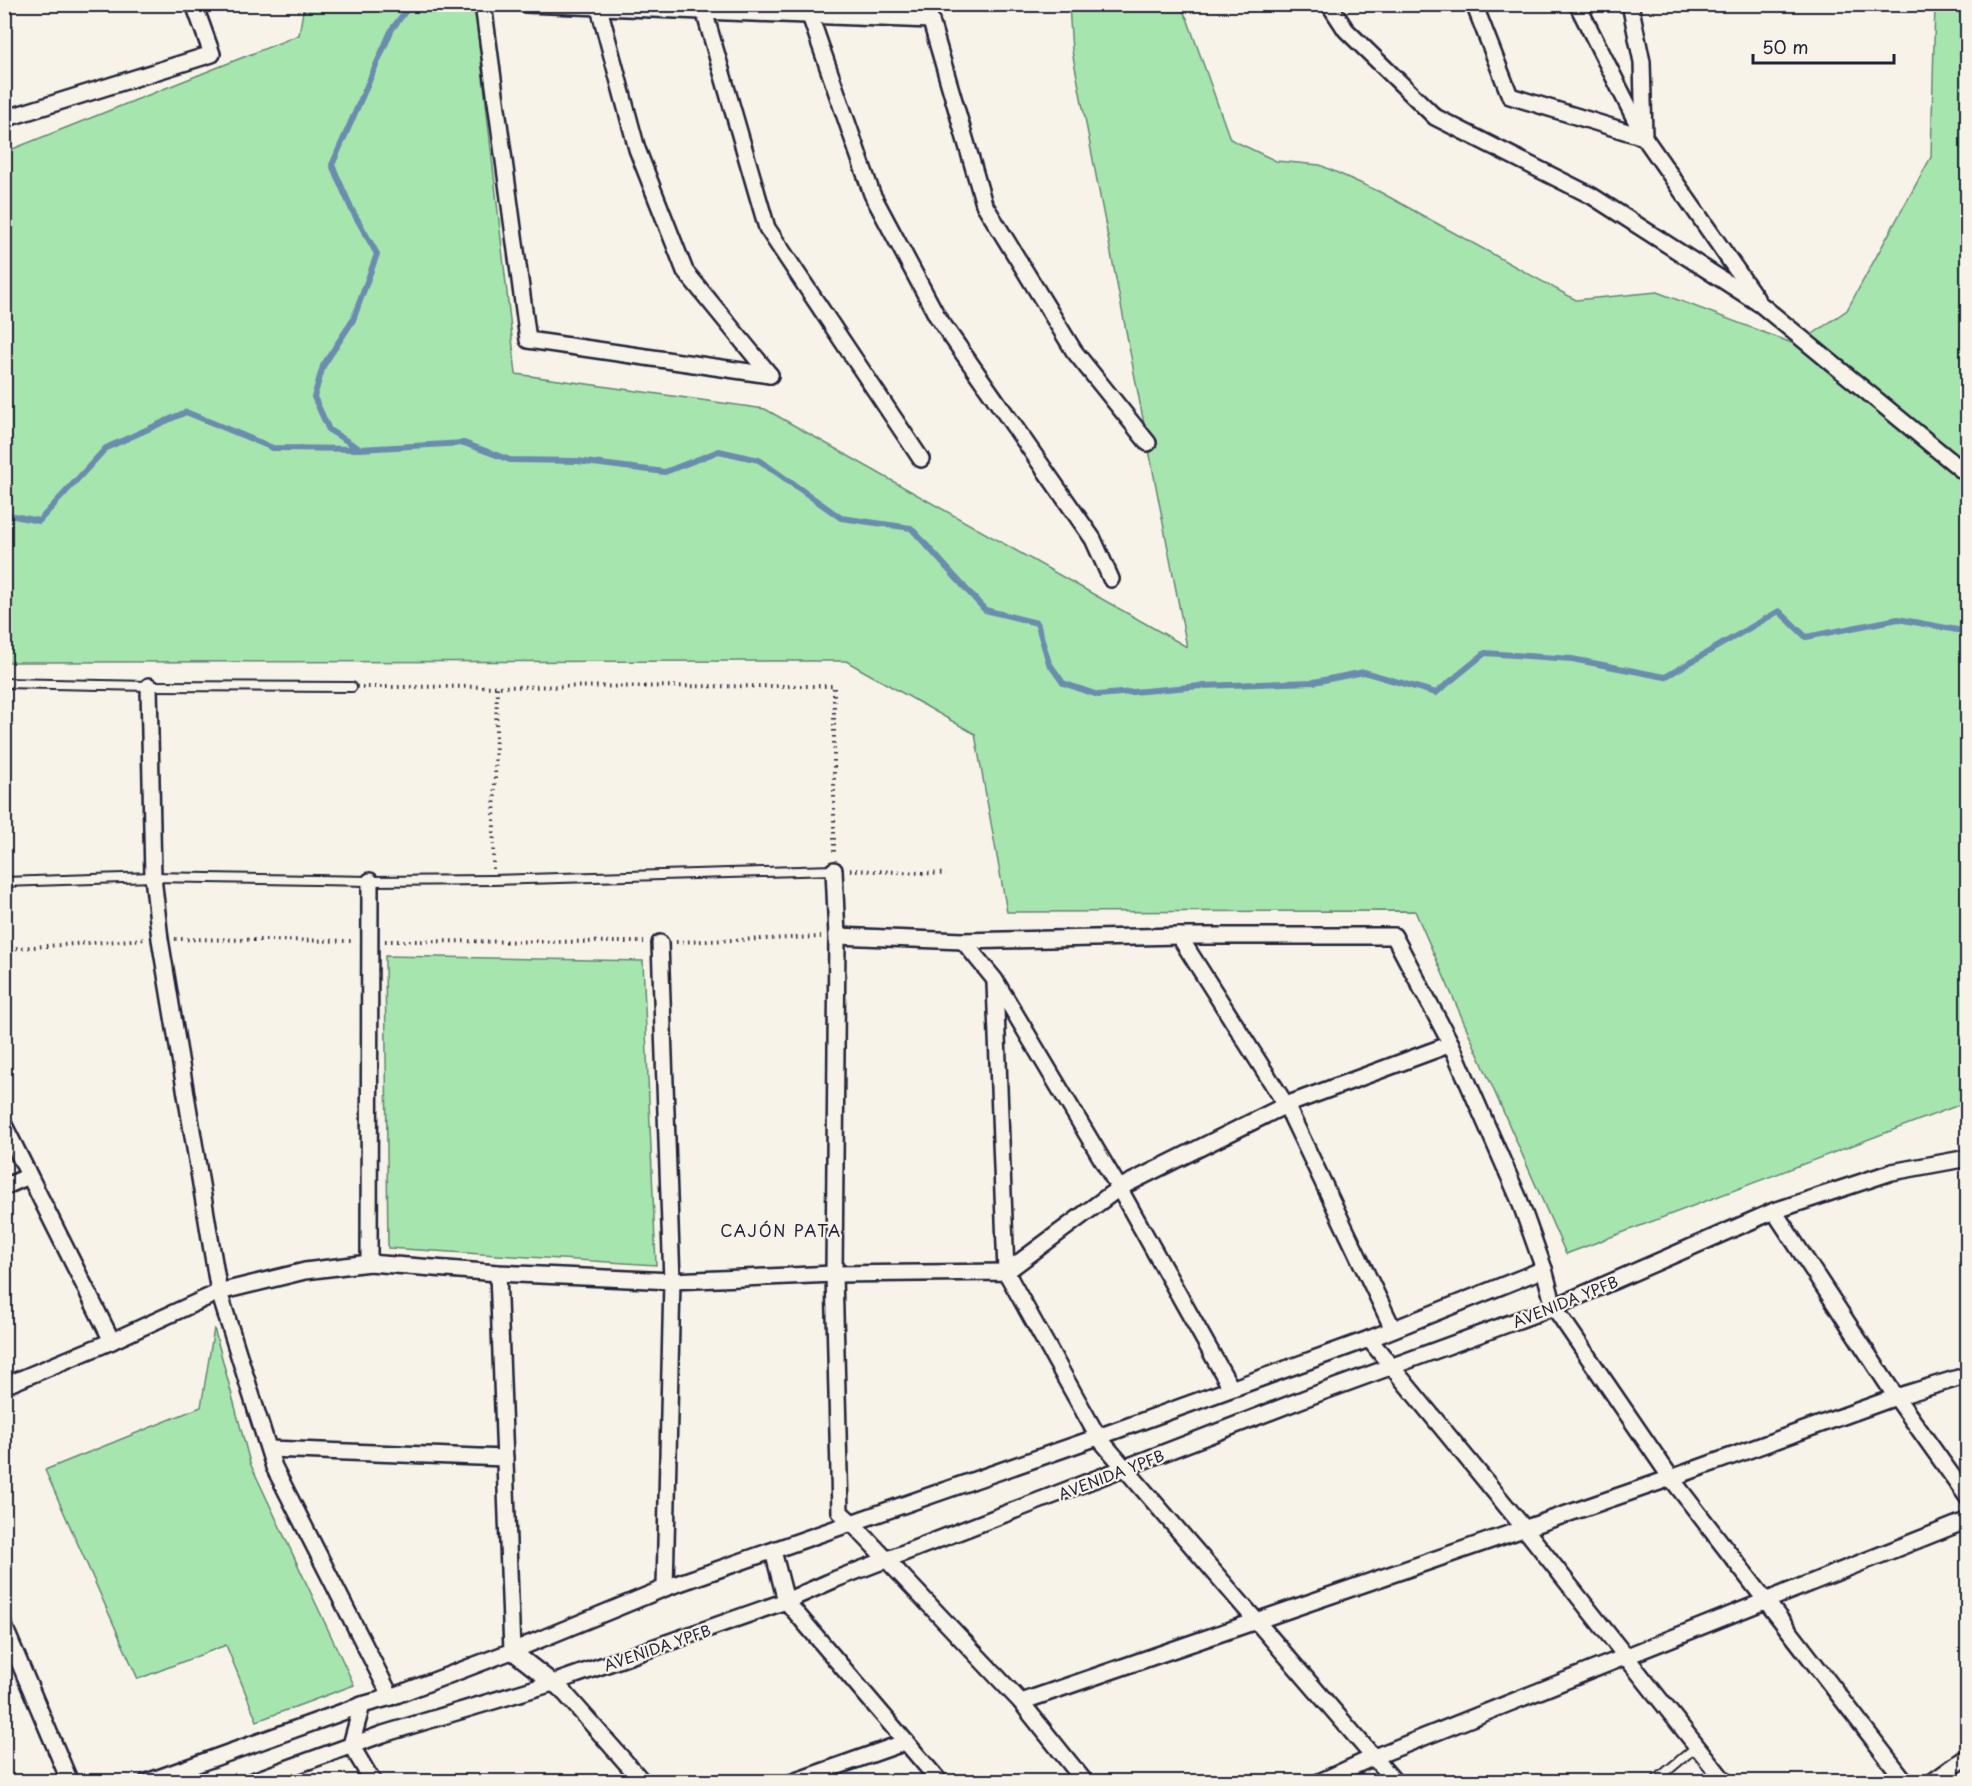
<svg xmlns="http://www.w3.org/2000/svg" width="1972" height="1786" viewBox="0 0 1972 1786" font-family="'Playpen Sans',sans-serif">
<rect width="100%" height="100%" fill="#f7f3e8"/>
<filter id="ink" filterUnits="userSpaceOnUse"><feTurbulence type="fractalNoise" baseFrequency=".0167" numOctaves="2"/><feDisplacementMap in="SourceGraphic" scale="12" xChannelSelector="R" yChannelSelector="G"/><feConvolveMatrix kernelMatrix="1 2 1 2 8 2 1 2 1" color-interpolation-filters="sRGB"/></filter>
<g filter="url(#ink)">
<g fill="#a6e6ae" stroke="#648474" stroke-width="1.5">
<path d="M304,5h171l41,369 249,35 422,238 -115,-596 -3,-46h110l8,13 43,121 46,22 44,4 60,27 196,108 81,-8 140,53 50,-35 84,-153 4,-152h32v1097l-401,152 -151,-343 -408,1 -32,-178 -129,-73 -841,1v-510l294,-117z"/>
<path d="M385,956l258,5 13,304 -268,-17z"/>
<path d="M214,1328l36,135 104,222 -97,36 -31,-76 -88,34 -93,-209 156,-63z"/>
</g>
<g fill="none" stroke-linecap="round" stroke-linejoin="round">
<g stroke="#6b8cae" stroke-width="6">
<path d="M360,449l-31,-19 -15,-33 9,-31 30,-46 24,-66 -25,-44 -20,-45 60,-136 19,-25"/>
<path d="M4,514l35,7 67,-73 80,-36 87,36 87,1 104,-6 46,17 67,1 88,11 54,-21 40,9 82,58 70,10 74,82 52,13 12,40 14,20 35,12 103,-9 113,-4 50,-10 72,21 49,-40 87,6 93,18 114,-66 27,26 92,-18 70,13"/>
</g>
<g stroke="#22223b" stroke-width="12">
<g id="lane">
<path d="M4,683l145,3 203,1"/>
<path d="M4,882l149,-5 217,4 123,-1 341,-10"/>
<path d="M1654,1782l43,-36"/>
</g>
</g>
<g stroke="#22223b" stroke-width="20">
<g id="street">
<path d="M483,4l45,336 242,35"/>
<path d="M525,4l406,16"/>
<path d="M598,4l39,145 48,122 85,104"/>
<path d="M702,4l65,224 154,231"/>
<path d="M806,4l66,190 65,122 156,223 18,40"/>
<path d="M926,4l58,200 90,147 74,92"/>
<path d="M1329,4l17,26 89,87 157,79 168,108 208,171"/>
<path d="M1474,4l36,92 134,41 -67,-133"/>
<path d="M1630,4l12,58 2,75 112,161"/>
<path d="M4,119l208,-65 -18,-50"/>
<path d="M149,686l4,191 7,62 59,353 55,175 117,230"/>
<path d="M834,870l3,66 -3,338 6,238 12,11 169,179 64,80"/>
<path d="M837,936l126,5 216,-5h215l57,108 68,155 25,70 10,38 117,171 235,304"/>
<path d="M1179,936l107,169 107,224"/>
<path d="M963,941l32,39 124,208 112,200"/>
<path d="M660,943l12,338 -7,307"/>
<path d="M995,983l11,289"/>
<path d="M4,1125l108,216"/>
<path d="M4,1187l25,-11"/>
<path d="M1774,1211l122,186 72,101"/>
<path d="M369,1263l1,-382"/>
<path d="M1006,1272l113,-84 167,-83 165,-61"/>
<path d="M498,1273l14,378 50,39 81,92"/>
<path d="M1369,1339l156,190 200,253"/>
<path d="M4,1386l108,-45 107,-49 86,-21 64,-8 129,10 174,8 162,-7 172,-2 92,165 297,345"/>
<path d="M269,1449l236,9"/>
<path d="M773,1551l13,50 154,181"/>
<path d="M4,1626l66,156"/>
<path d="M1021,1702l650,-224 225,-81 72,-22"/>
<path d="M362,1705l-11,40 22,37"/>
<path d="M147,1782l215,-77 29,-8 121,-46 153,-63 433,-151 271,-98 175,-70"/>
<path d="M250,1782l133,-48 170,-51 233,-82 50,-22 475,-183 243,-89 220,-96 118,-39 76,-14"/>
<path d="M793,1782l113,-40"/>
<path d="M1319,1782l55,-25 594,-237"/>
<path d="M1932,1782l36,-26"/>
</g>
</g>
<g stroke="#22223b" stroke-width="4" stroke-dasharray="1.5 4.5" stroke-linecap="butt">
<path d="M362,687l472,-1v168"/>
<path d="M493,869l4,-182"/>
<path d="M850,870l96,4"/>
<path d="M175,939l178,2"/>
<path d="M385,941l259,1"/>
<path d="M676,942l145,-5"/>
<path d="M4,949l142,-10"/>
</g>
<use href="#lane" stroke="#f7f3e8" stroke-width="8"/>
<use href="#street" stroke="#f7f3e8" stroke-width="15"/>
</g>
</g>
<g text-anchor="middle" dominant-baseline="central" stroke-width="4.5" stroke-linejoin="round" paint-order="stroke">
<g font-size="15" fill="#22223b" stroke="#f7f3e8">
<text transform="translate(1565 1301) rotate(-22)">AVENIDA YPFB</text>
<text transform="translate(1111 1474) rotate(-21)">AVENIDA YPFB</text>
<text transform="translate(657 1647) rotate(-19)">AVENIDA YPFB</text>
</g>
<g font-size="16" letter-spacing="1.5" fill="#22223b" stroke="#f7f3e8">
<text x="781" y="1230">CAJÓN PATA</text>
</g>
</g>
<rect width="1972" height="1786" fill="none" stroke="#f7f3e8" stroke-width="24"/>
<rect x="12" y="12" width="1948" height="1762" fill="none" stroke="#22223b" stroke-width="2" filter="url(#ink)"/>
<path d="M1753 54v9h141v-9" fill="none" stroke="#22223b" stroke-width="3"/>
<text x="1762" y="54" font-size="18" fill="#22223b" stroke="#f7f3e8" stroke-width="4.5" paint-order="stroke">50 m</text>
</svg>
